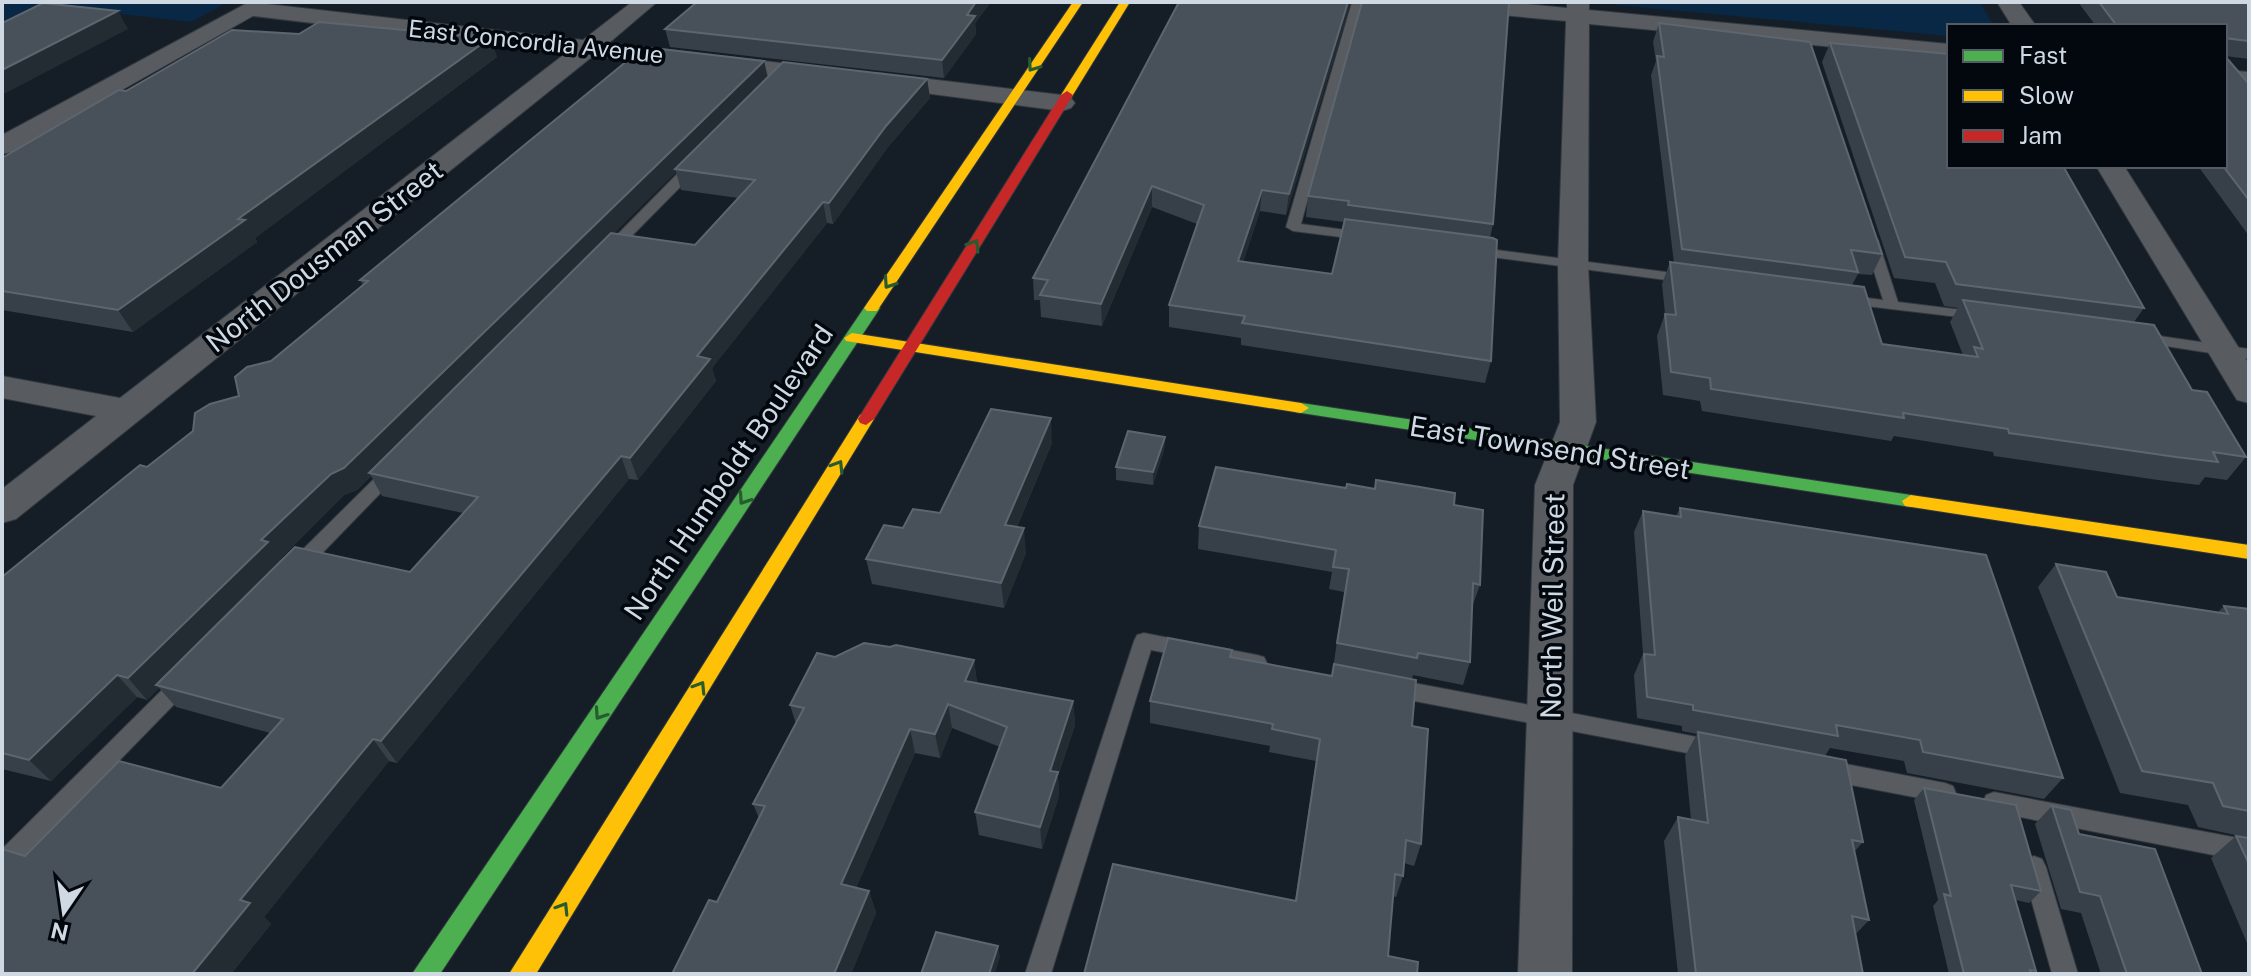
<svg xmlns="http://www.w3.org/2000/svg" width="2251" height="976" viewBox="0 0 2251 976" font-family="'Public Sans',sans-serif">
<rect width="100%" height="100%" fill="#151e26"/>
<g fill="#082846">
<path d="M2,2h226l-37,20 -138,-16 -51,24z"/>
<path d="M1615,2h365l14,24h-45v10l-333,-31z"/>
</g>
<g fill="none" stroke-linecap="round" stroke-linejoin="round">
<g stroke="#31383f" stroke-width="2">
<g id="lane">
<path d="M1352,2h10l-61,222 68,9 2,3 -7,4 -71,-9 -7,-4z"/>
<path d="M694,161l7,4 -2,3 -86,87h-10v-6l86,-87z"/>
<path d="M1871,236l7,4 20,62 81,10 5,2 3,3 -3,3 -144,-17 -3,-3 8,-5 38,5 -19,-60z"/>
<path d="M1473,247l216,28 7,4 -7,4 -221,-29 -2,-3z"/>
<path d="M2139,333l110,16v10l-116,-18 -2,-3z"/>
<path d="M394,463l9,6 -3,4 -97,100h-14l-3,-5 3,-5 99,-98z"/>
<path d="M1144,633l113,22 7,2 3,6 -3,6 -7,2 -106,-21 -100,324h-26l109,-333 3,-6z"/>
<path d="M183,674l7,2 3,6 -3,6 -180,185 -8,3v-27l174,-173z"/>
<path d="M1393,679l320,61 8,2 3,7 -3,7 -8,2 -320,-61 -7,-3 -4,-6 4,-6z"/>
<path d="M1825,760l120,23 8,3 3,7 -3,7 -8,3 -120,-23 -8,-3 -3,-7 3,-7z"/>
<path d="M1994,792l255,48v22l-255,-50 -8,-3 -3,-7 3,-7z"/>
<path d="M2034,856l8,3 4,8 32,107h-26l-30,-107 4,-8z"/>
</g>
</g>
<g stroke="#31383f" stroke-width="2">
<g id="street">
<path d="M249,2l334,38 49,-38h25l-48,41 216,25 9,2 3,5 -3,5 -9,2 -232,-26 -577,463 -14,4v-34l94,-73 -94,-18v-22l118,22 446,-345 -313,-37 -241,136 -10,2v-19z"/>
<path d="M1424,2h83l60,6v-6h22v8l360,34v14l-360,-34 -1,240 8,158 -23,63 -1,489h-54l17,-489 25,-63 -2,-158 8,-243 -131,-12 -8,-2z"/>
<path d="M1997,2h22l17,24h-24z"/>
<path d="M2225,70l24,2v16l-24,-4z"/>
<path d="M879,73l183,22 9,3 4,5 -4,5 -9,3 -192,-25 -4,-5 4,-5z"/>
<path d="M2096,166h28l125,198v39l-12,-3 -5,-8z"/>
</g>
</g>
<g stroke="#31383f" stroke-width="2">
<g id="fast">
<path d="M872,303l8,5 -440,666h-28l452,-666z"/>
<path d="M1301,403l610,92 9,6 -9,6 -616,-95 -2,-4 2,-4z"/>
</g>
</g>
<g stroke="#31383f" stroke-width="2">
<g id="slow">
<path d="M1073,2h10l-206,309h-10l-3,-3z"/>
<path d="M1120,2h10l-59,96h-8l-2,-3z"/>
<path d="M852,333l449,70 8,5 -8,5 -455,-72 -2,-3z"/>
<path d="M866,413l8,6 -338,555h-27l351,-559z"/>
<path d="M1911,495l338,50v14l-344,-53 -3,-5z"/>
</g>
</g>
<g stroke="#31383f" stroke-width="2">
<path id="jam" d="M1067,91l6,4 -199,324 -8,6 -6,-2 -2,-4 203,-324z"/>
</g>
<use href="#lane" fill="#585b5f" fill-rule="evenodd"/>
<use href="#street" fill="#585b5f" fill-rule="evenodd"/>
<use href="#fast" fill="#4caf50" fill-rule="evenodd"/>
<use href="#slow" fill="#ffc107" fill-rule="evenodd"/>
<use href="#jam" fill="#c62828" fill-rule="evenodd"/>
</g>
<g fill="#374048" fill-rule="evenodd">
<path d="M697,2h294l-16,21 1,11 -32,44 -274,-31 -5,-18z"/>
<path d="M1351,2l-65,213 -26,-4 -17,51 89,12 12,-52 -38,-5 2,-21 54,-194 131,222 -3,14 1,123 -6,22 -244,-38v-7l-72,-11v-22l28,-81 -45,-17 -50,119 -61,-9 -1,-17h-6l-1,-22z"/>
<path d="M2078,2h171v57l-24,-3v-30h-129z"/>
<path d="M1659,23l223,231 -10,21 -14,-1 -6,11 30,59 81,11 -13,-33 8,-14 -14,-2 -9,-23 -41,-5 -72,-216 8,-19 314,265 -10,14 58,68 54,67 -19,23 -22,-3 -6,8 -41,-5 -164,-24 -1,-4 -99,-16 -3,5 -189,-30 -2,-10 -37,-6 -6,-59 8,-22 -3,-30 8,-22 4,1 -23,-188 5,-14 -3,-19z"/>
<path d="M299,34l191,4 7,19 -242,181 2,4 -124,90 -131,-22v-152l124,-67z"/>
<path d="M764,61l4,16 159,2 3,19 -42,49 -55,77 -6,-1 -115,145 4,13 -78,99 -9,-1 -232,284 -8,-2 -125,156 7,7 -40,50h-229l23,-118 196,-68 49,-55 -94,-26 -17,-19 -12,12 -10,-3 -86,84 -49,-12v-192l237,-181 32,-35 92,-76 -3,-5zM676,172l5,18 57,8 -43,47 -81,-12zM371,476l11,20 81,17 -53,59 -129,-11 -1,-2 64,-64 13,-5z"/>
<path d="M2249,84v152l-51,-70h27z"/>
<path d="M1165,437l-1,13 -11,35 -37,-5v-13z"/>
<path d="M1052,443l-35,84 9,26 -22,55 -132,-24 -6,-25 37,-31 37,-15z"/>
<path d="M1454,505l26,80 -8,22 -2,55 -7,23 -50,-10 -1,4v47l9,118 -7,22 -10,-3 -1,13 -7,21 -3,-1 -5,60 29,18 -122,-73 21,-140 -47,-9 1,-6 -120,-23v-22l81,-43 101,18 12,-84 -15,-3 3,-17 -134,-23 1,-23z"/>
<path d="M1680,508l383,270 -19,21 -137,-26 -3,-12 -74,-13 -5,8 38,86 -9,10 15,68 -14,15 8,39h-185l-14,-133 14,-24 13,3 -6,-64 12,-22 -15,-3v-5l-45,-8 -3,-43 9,-21 -9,-122 9,-21 33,5z"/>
<path d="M2056,564l61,33 101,15 6,-6 25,3v229l-51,-11 -10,-22 -68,-12 -82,-206z"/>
<path d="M890,647l84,13 3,23 96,18 2,24 -17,51 1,20 -17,53 -63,-14 -4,-23 25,-65 -48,-19 -12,30 -25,-5 -59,135 13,3 7,22 -25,61h-179l45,-72 42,-84 -6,-14 43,-80 -6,-19 45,-48z"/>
<path d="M1924,788l117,103 -12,12 -13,-3 20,71 -3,3h-84l-16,-68 5,-6 -24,-100z"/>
<path d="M2052,806l27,28 123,140h-101l-20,-61 -20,-4 -26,-85z"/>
<path d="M2236,836l13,2v105h-2l-36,-85z"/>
</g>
<g fill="#232c33">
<path d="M976,2h15l-16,21 1,11 -32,44 -2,-18 25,-45z"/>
<path d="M1348,2h3l-65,213 3,-21z"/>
<path d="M118,11l10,18 -126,66v-25z"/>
<path d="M490,38l7,19 -242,181 2,4 -124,90 -15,-22 120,-91z"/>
<path d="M764,61l4,19 -93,89 1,3 -303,302 -4,-1 2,3 -14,14 -13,5 -64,64 3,5 -127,121 3,3 -12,12 -19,-22 133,-138z"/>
<path d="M927,79l3,19 -42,49 -55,77 -4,-21 57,-77z"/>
<path d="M1152,186v21l-50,119 -1,-22z"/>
<path d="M1262,190l-2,21 -24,72 2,-22z"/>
<path d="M823,202l4,21 -115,145 4,13 -78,99 -8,-22 67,-102z"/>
<path d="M1051,418l1,25 -45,107 -2,-25z"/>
<path d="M1165,437l-1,13 -11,35v-13z"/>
<path d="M621,456l8,23 -232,284 -16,-22z"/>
<path d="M1024,528l2,25 -22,55 -3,-25z"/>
<path d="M974,660l3,24 -12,-3z"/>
<path d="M117,675l20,22 -86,84 -22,-21z"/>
<path d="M1073,701l2,24 -17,51 1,20 -17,53 -2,-22 10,-56z"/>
<path d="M948,704l4,24 -12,30 -5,-24z"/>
<path d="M910,729l5,24 -67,153 -7,-22z"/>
<path d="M373,739l16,22 -125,156 7,7 -40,50h-39l48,-74z"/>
<path d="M869,891l7,22 -25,61h-17z"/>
<path d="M998,946l2,11 -5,17h-6z"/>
</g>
<g fill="#485159" stroke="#5d666e" stroke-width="2">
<path d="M697,2h279l-9,13 8,1 -33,44 -277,-31z"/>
<path d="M1179,2h169l-59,192 -27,-4 -24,71 94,13 13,-55 148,19 4,2 -6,121 -249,-38 3,-7 -76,-11 35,-100 -52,-19 -51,118 -61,-9 8,-15 -15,-2z"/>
<path d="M1362,2h147l-16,222 -145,-19 1,-4 -41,-5z"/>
<path d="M2099,2h150v39l-24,-3v-12h-108z"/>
<path d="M43,3l75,8 -116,59v-47z"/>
<path d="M319,22l171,16 -252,181 7,1 -127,90 -116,-19v-133l117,-68 7,1 106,-61 67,4z"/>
<path d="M1659,23l151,19 72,212 -31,-4 7,22 -176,-23 -25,-193 7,1z"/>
<path d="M1830,43l119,11v112h114l81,142 -188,-24 -10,-22 -41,-5z"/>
<path d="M644,47l120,14 -420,407 -13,6 -70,66 7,2 -140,136 -11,-3 -88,85 -27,-7v-176l138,-112 7,2 46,-36 2,-18 15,-9 29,-8 -4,-19 12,-10 24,-6 97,-80 -8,-1z"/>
<path d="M2225,56l24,28v116l-26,-34h2z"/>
<path d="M783,62l144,17 -41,47 -57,77 -6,-1 -126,154 13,3 -80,99 -9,-2 -240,285 -8,-2 -133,161 10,3 -58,71h-190v-125l23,7 94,-95 102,27 62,-69 -127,-34 139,-138 115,25 68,-75 -109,-24 242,-240 84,12 60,-65 -80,-11z"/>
<path d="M1670,262l194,25 18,57 96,13 -4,-10 9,2 -20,-49 191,25 38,65 15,2 39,65 -33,-5 5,10 -42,-5 -167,-24 -1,-4 -105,-16 1,5 -193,-29 -1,-11 -39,-6 -6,-58 11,1z"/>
<path d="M991,409l60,9 -46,107 19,3 -23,55 -135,-24 18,-34 19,3 10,-19 27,4z"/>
<path d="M1128,431l37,6 -12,35 -37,-5z"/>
<path d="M1216,467l130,21 1,-4 28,5 1,-9 44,7 35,6 -1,12 29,5 -3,75 -7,-2 -3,79 -52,-9 -1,5 -80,-15 12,-74 -16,-2 3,-17 -137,-24z"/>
<path d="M1680,508l306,47 77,223 -140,-26 -3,-12 -84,-15 2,11 -145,-26v-5l-46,-8 -3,-43 11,1 -12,-144 38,6z"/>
<path d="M2056,564l50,8 11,25 111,17 -4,-8 25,3v202l-26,-5 -10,-23 -71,-12z"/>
<path d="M1168,638l64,12 -2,7 102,19 2,-12 82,16 -4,46 16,3 -7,115 -15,-4 -3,36 -8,-2 -7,82 30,6 -1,12h-333l29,-110 183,37 24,-162 -48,-10 1,-5 -123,-23z"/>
<path d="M864,643l26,4 6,-2 78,15 -9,21 108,20 -23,70 8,1 -18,55 -65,-15 32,-85 -59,-23 -13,30 -25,-5 -69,155 28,7 -35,83h-162l37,-74 8,2 48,-96 -12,-2 51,-96 -14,-3 27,-52 18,4z"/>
<path d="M1698,732l148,28 17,82 -11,-2 17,80 -17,-4 11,58h-167l-18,-157 30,6z"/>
<path d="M1924,788l92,17 25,86 -30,-6 25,86 -6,-1 2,4h-68l-20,-80 7,2z"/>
<path d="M2052,806l19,4 8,24 76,15 47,125h-75l-27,-78 -20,-4z"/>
<path d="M2236,836l13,2v26z"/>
<path d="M936,932l62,14 -9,28h-68z"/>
</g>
<defs><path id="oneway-chevron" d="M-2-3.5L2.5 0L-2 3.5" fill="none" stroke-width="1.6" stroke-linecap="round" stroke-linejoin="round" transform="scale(2)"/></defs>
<g stroke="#285b2f">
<use href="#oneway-chevron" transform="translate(1033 66) rotate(125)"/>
<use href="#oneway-chevron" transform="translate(974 245) rotate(-58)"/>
<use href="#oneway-chevron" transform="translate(889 283) rotate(124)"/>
<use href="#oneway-chevron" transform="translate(838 466) rotate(-58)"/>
<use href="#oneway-chevron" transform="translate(744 499) rotate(124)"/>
<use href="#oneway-chevron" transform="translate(700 687) rotate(-58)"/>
<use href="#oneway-chevron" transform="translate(600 714) rotate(124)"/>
<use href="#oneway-chevron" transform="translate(563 908) rotate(-58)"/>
</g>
<g text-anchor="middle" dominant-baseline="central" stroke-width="7" stroke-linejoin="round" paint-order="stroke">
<g font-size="24" fill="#ced9e4" stroke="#03070e">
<text transform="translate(536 41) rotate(6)">East Concordia Avenue</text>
</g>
<g font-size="28" fill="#ced9e4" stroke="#03070e">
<text transform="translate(324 256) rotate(-38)">North Dousman Street</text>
<text transform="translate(1550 447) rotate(9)">East Townsend Street</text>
<text transform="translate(728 472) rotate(-56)">North Humboldt Boulevard</text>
<text transform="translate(1552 606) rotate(-89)">North Weil Street</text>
</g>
</g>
<rect width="2251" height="976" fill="none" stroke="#ced9e4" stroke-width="8"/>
<rect x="1947" y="24" width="280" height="144" fill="#03070e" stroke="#545b64" stroke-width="2"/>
<rect x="1963" y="50" width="40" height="12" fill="#4caf50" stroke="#545b64" stroke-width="2"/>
<text x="2019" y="64" font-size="24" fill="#ced9e4">Fast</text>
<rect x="1963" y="90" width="40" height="12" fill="#ffc107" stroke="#545b64" stroke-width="2"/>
<text x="2019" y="104" font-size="24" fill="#ced9e4">Slow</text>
<rect x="1963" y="130" width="40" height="12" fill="#c62828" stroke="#545b64" stroke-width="2"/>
<text x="2019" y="144" font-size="24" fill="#ced9e4">Jam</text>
<g transform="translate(64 912) rotate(193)" stroke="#03070e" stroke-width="6" paint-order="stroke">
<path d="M0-6L14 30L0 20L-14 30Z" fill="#ced9e4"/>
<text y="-12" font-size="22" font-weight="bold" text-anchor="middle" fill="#ced9e4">N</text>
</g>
</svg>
